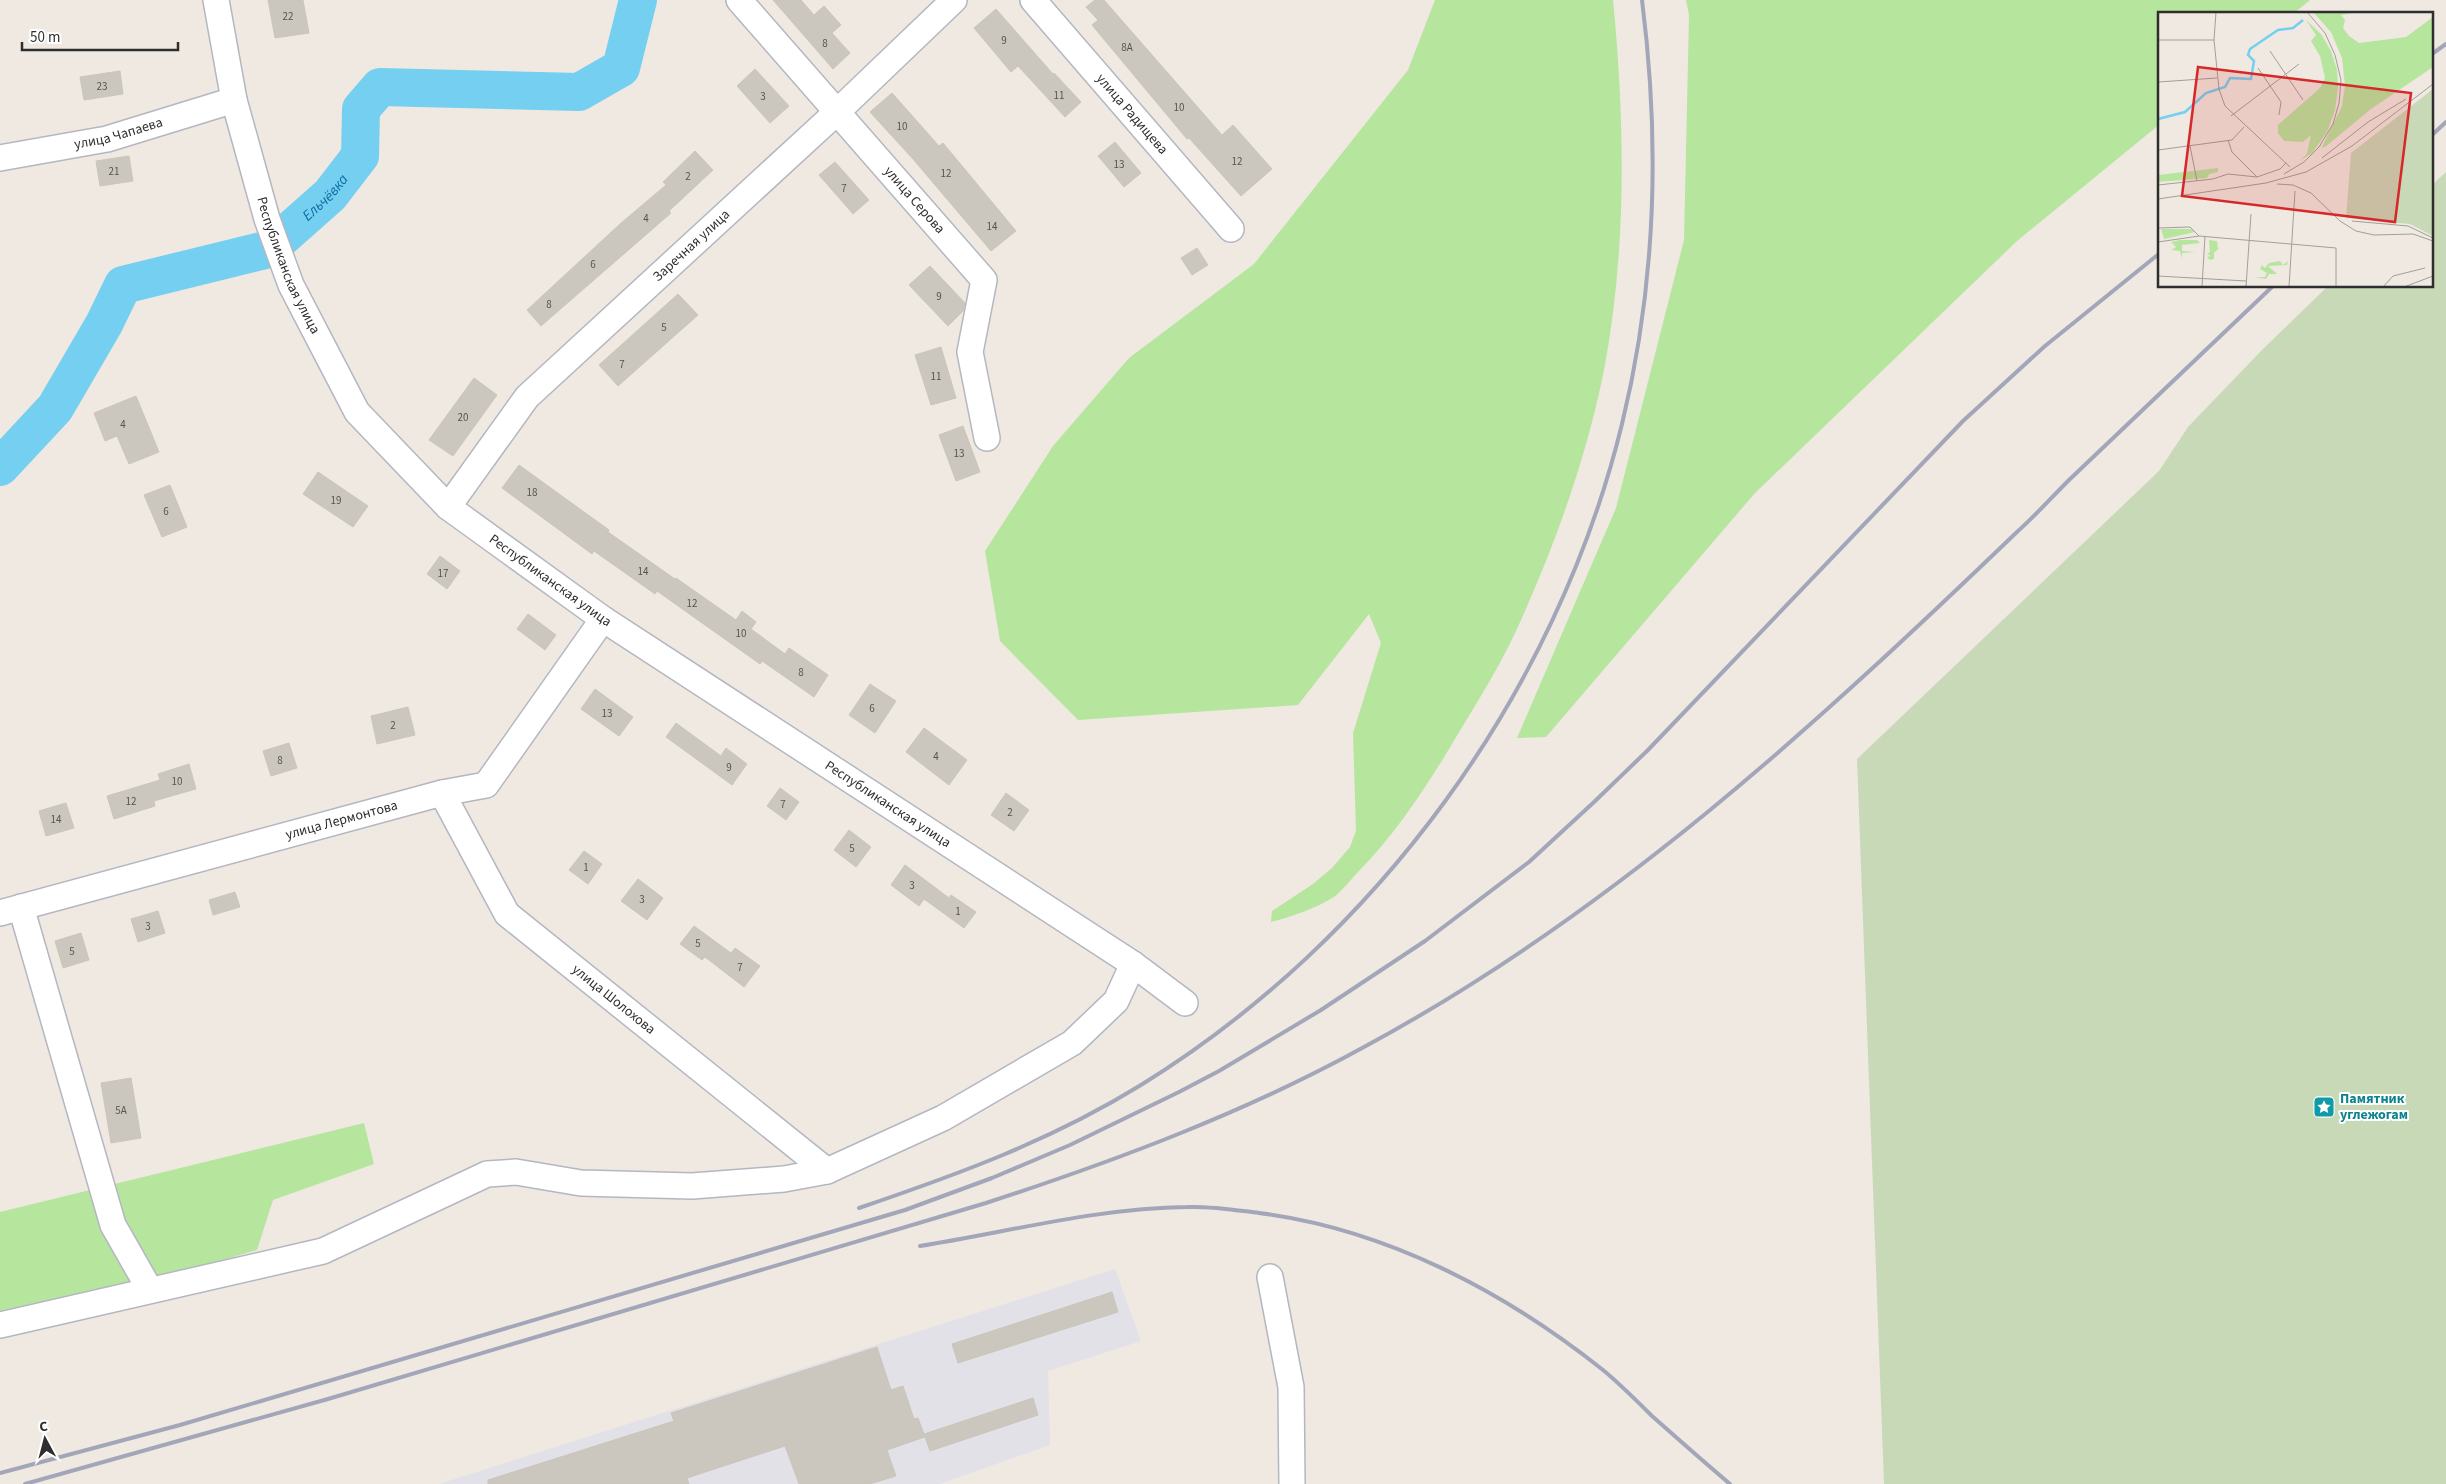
<svg xmlns="http://www.w3.org/2000/svg" width="2446" height="1484" viewBox="0 0 2446 1484" font-family="'Source Sans 3',sans-serif">
<rect width="100%" height="100%" fill="#efe9e1"/>
<path fill="#e3e1e8" d="M1115,1269l26,72 -93,30 2,74 -110,39h-501z"/>
<g fill="#b6e59e">
<path d="M1435,0h178c12,122 14,249 -9,370 -18,90 -50,178 -88,261 -20,43 -46,82 -70,123 -26,42 -52,81 -87,117 -8,8 -16,19 -25,26 -20,12 -40,19 -63,25l1,-11 41,-27 19,-16 18,-21 6,-16 -3,-98 28,-90 -12,-29 -71,91 -220,15 -78,-79 -15,-90 68,-105 76,-88 125,-94 154,-194z"/>
<path d="M1686,0h624l-17,14h-133v110l-143,117 -262,252 -209,244 -29,1 99,-230 68,-268 5,-225z"/>
<path d="M364,1123l10,41 -101,36 -16,50 -257,75v-113z"/>
</g>
<path fill="#c8d9b8" d="M2446,172v1312h-562l-27,-725 302,-288 29,-44 74,-77 66,-64h104v-101z"/>
<g fill="none" stroke-linecap="round" stroke-linejoin="round">
<path stroke="#75cff0" stroke-width="38" id="s1" d="M0,467l55,-59 49,-84 19,-39 146,-36 61,-54 30,-39 1,-47 19,-22 199,5 42,-24 17,-68"/>
</g>
<g fill="#cbc7bf" stroke="#cbc5ba">
<path d="M268,0h35l6,33 -34,5z"/>
<path d="M773,0h28l13,15 10,-9 17,19 -9,8 18,20 -17,16z"/>
<path d="M1095,0h9l118,135 11,-10 39,44 -31,27 -52,-58 -2,1 -95,-114 6,-5 -12,-13z"/>
<path d="M996,9l57,65 1,-1 27,29 -16,15 -47,-51 -7,6 -37,-44z"/>
<path d="M755,69l34,37 -19,17 -33,-37z"/>
<path d="M120,71l3,23 -39,6 -4,-23z"/>
<path d="M892,93l47,53 4,-3 73,88 -25,20 -78,-92 -43,-47z"/>
<path d="M1115,142l26,31 -17,14 -26,-31z"/>
<path d="M695,151l18,19 -44,41 2,2 -130,113 -14,-16 93,-86 46,-39 -3,-3z"/>
<path d="M129,156l4,25 -33,5 -4,-25z"/>
<path d="M835,162l34,38 -16,14 -34,-39z"/>
<path d="M1197,248l11,17 -16,10 -11,-17z"/>
<path d="M930,266l35,37 -2,8 -15,15 -39,-41z"/>
<path d="M678,294l20,21 -80,71 -19,-21z"/>
<path d="M941,347l15,51 -25,7 -16,-50z"/>
<path d="M474,378l23,17 -44,61 -24,-16z"/>
<path d="M136,396l23,56 -30,12 -12,-28 -12,5 -11,-28z"/>
<path d="M963,426l17,46 -24,9 -17,-46z"/>
<path d="M519,465l90,65 -1,2 67,47 1,-1 60,42 6,-9 14,11 -5,7 34,25 4,-6 39,27 -14,22 -52,-36 -2,3 -103,-73 -2,3 -61,-43 -2,3 -90,-66z"/>
<path d="M318,472l50,34 -15,21 -50,-33z"/>
<path d="M170,485l17,42 -25,10 -18,-42z"/>
<path d="M440,556l20,15 -13,18 -20,-15z"/>
<path d="M528,614l28,21 -11,15 -28,-21z"/>
<path d="M870,684l26,17 -21,32 -26,-18z"/>
<path d="M595,689l38,28 -14,19 -38,-27z"/>
<path d="M408,707l7,28 -38,9 -6,-28z"/>
<path d="M676,723l45,33 5,-8 21,16 -15,21 -66,-48z"/>
<path d="M924,728l43,32 -18,25 -43,-33z"/>
<path d="M289,743l8,25 -26,8 -8,-25z"/>
<path d="M189,764l7,25 -42,12 1,5 -41,13 -7,-23 53,-16 -2,-6z"/>
<path d="M780,788l19,14 -13,18 -19,-14z"/>
<path d="M1006,793l23,17 -15,21 -23,-16z"/>
<path d="M66,803l8,25 -28,8 -7,-25z"/>
<path d="M849,830l22,17 -15,20 -22,-17z"/>
<path d="M584,851l18,13 -14,20 -19,-14z"/>
<path d="M905,865l44,33 2,-3 25,17 -12,16 -40,-29 -5,7 -28,-21z"/>
<path d="M638,879l25,19 -16,22 -26,-19z"/>
<path d="M235,892l5,15 -27,8 -4,-15z"/>
<path d="M158,911l7,22 -27,9 -7,-23z"/>
<path d="M694,926l37,27 4,-5 25,18 -16,21 -39,-30 -3,3 -22,-16z"/>
<path d="M81,933l8,27 -26,8 -8,-27z"/>
<path d="M131,1078l10,60 -30,5 -10,-60z"/>
<path d="M1112,1292l6,20 -160,51 -6,-19z"/>
<path d="M877,1347l14,43 12,-4 11,33 4,-1 7,19 -38,13 9,26 -26,8h-71l-14,-38 -98,32 2,6h-201v-4l186,-59 -3,-8z"/>
<path d="M1033,1398l5,17 -108,36 -6,-17z"/>
</g>
<g fill="none" stroke-linecap="round" stroke-linejoin="round">
<g stroke="#b4b7c1" stroke-width="28">
<g id="street">
<path id="s2" d="M216,0l18,100 33,119 24,66 66,127 91,95 155,112 530,345 52,39"/>
<path id="s3" d="M739,0l245,280 -14,72 17,86"/>
<path id="s4" d="M1033,0l198,229"/>
<path id="s5" d="M0,158l107,-19 127,-39"/>
<path id="s6" d="M448,507l79,-110 311,-286 116,-111"/>
<path id="s7" d="M442,793l65,121 320,257"/>
<path d="M21,907l92,318 37,65"/>
<path id="s8" d="M0,913l442,-120 44,-8 117,-166"/>
<path d="M1270,1277l21,110 1,97"/>
<path d="M0,1325l323,-74 164,-77 29,-2 65,11 111,3 92,-7 43,-8 116,-53 129,-75 44,-42 17,-37"/>
</g>
</g>
<use href="#street" stroke="#fff" stroke-width="25"/>
<g stroke="#a3a6b8" stroke-width="4">
<path d="M2432,54l14,-10"/>
<path d="M2432,135l14,-13"/>
<path d="M859,1208c100,-34 191,-67 282,-123 236,-146 415,-391 481,-661 34,-139 38,-283 20,-424"/>
<path d="M920,1246c88,-14 177,-38 267,-39 25,-1 48,3 72,6 126,16 245,78 344,157 17,14 33,30 49,46 26,23 52,46 78,68"/>
<path d="M0,1473l180,-48 725,-215 87,-32 78,-33 109,-53 40,-21 102,-61 104,-69 104,-79 64,-59 55,-53 315,-329 82,-75 115,-93"/>
<path d="M25,1484l303,-85 658,-196c129,-42 258,-90 378,-156 247,-133 453,-323 654,-516 18,-16 34,-34 51,-51 68,-65 136,-129 204,-194"/>
</g>
</g>
<defs>
<g id="sight-square" transform="scale(1.125)"><rect x="-9" y="-9" width="18" height="18" rx="4" fill="#0f9aa8" stroke="#fff"/><path d="M0-6L1.8-2.2L6-1.7L2.9 1.2L3.7 5.4L0 3.3L-3.7 5.4L-2.9 1.2L-6-1.7L-1.8-2.2Z" fill="#fff"/></g>
</defs>
<g fill-rule="evenodd">
<use href="#sight-square" x="2324" y="1107"/>
</g>
<g text-anchor="middle" dominant-baseline="central" stroke-width="4" stroke-linejoin="round" paint-order="stroke">
<g font-size="11" fill="#555452">
<text x="288" y="16">22</text>
<text x="1004" y="40">9</text>
<text x="825" y="43">8</text>
<text x="1127" y="47">8А</text>
<text x="102" y="86">23</text>
<text x="1059" y="95">11</text>
<text x="763" y="96">3</text>
<text x="1179" y="107">10</text>
<text x="902" y="126">10</text>
<text x="1237" y="161">12</text>
<text x="1119" y="164">13</text>
<text x="114" y="171">21</text>
<text x="946" y="173">12</text>
<text x="688" y="176">2</text>
<text x="844" y="188">7</text>
<text x="646" y="218">4</text>
<text x="992" y="226">14</text>
<text x="593" y="264">6</text>
<text x="939" y="296">9</text>
<text x="549" y="304">8</text>
<text x="664" y="327">5</text>
<text x="622" y="364">7</text>
<text x="936" y="376">11</text>
<text x="463" y="417">20</text>
<text x="123" y="424">4</text>
<text x="959" y="453">13</text>
<text x="532" y="492">18</text>
<text x="336" y="500">19</text>
<text x="166" y="511">6</text>
<text x="643" y="571">14</text>
<text x="443" y="573">17</text>
<text x="692" y="603">12</text>
<text x="741" y="633">10</text>
<text x="801" y="672">8</text>
<text x="872" y="708">6</text>
<text x="607" y="713">13</text>
<text x="393" y="725">2</text>
<text x="936" y="756">4</text>
<text x="280" y="760">8</text>
<text x="729" y="767">9</text>
<text x="177" y="781">10</text>
<text x="131" y="801">12</text>
<text x="783" y="804">7</text>
<text x="1010" y="812">2</text>
<text x="56" y="819">14</text>
<text x="852" y="848">5</text>
<text x="586" y="867">1</text>
<text x="912" y="885">3</text>
<text x="642" y="899">3</text>
<text x="958" y="911">1</text>
<text x="148" y="926">3</text>
<text x="698" y="943">5</text>
<text x="72" y="951">5</text>
<text x="740" y="967">7</text>
<text x="121" y="1110">5А</text>
</g>
<g font-size="14" fill="#2e2e2e" stroke="#fff">
<text stroke="none"><textPath href="#s4" startOffset="151">улица Радищева</textPath></text>
<text stroke="none"><textPath href="#s5" startOffset="121">улица Чапаева</textPath></text>
<text stroke="none"><textPath href="#s3" startOffset="266">улица Серова</textPath></text>
<text stroke="none"><textPath href="#s6" startOffset="359">Заречная улица</textPath></text>
<text stroke="none"><textPath href="#s2" startOffset="276">Республиканская улица</textPath></text>
<text stroke="none"><textPath href="#s2" startOffset="696">Республиканская улица</textPath></text>
<text stroke="none"><textPath href="#s2" startOffset="1101">Республиканская улица</textPath></text>
<text stroke="none"><textPath href="#s8" startOffset="354">улица Лермонтова</textPath></text>
<text stroke="none"><textPath href="#s7" startOffset="274">улица Шолохова</textPath></text>
</g>
<g font-size="14" font-weight="bold" fill="#0d838f" stroke="#fff" text-anchor="start">
<text x="2340" y="1099">Памятник<tspan x="2340" dy="16">углежогам</tspan></text>
</g>
<g font-size="15" font-style="italic" fill="#0d6fa3" stroke="#fff">
<text stroke="none"><textPath href="#s1" startOffset="448">Ельчёвка</textPath></text>
</g>
</g>
<g transform="translate(2158 12)">
<rect width="275" height="275" fill="#efe9e1"/>
<path d="M155,0h44l-16,3 4,5 -2,8 6,8 10,7 47,-6 27,-20v50l-62,42 -46,38h-3l20,-41 3,-20 -3,-28 -11,-26zM148,8l15,14 10,17 6,19 1,18 -3,22 -8,22 -15,21 -13,8 8,-7 4,-19 -8,7 -19,-1 -6,-8v-8l42,-37 5,-10 -5,-22 -9,-15 5,-6zM60,156v4l-9,2 -2,4 -49,4v-7zM3,217h30l4,3 -31,7zM22,228h17l3,3 -18,2v6l13,1 -13,1v6l-2,-8 -9,-1 5,-3 -5,-5zM51,228l8,1 1,8 -4,4v6l-4,1 -3,-3 4,-1 -4,-2 3,-2zM122,249l3,4 5,-4 -1,4 -19,1 9,8h-8l-3,5 -11,-2h10l2,-4 -7,-4 2,-4 3,3 4,-5z" fill="#b6e59e"/>
<path d="M275,77v147l-23,-12 -64,-6 5,-65z" fill="#c8d9b8"/>
<path fill="none" stroke="#75cff0" stroke-width="2.5" d="M0,107l27,-7 21,-19 19,-6 5,-9 21,1 3,-18 -6,-6 2,-6 28,-19 15,-2 10,-8"/>
<path fill="none" stroke="#a29e99" stroke-width="1" d="M0,28h56l2,-28M56,28l5,49 6,17 65,61M112,39l33,49M100,56l23,34 -2,13M0,70l59,-4M73,104l68,-52M70,128l4,12 25,25M32,134l7,35M0,138l74,-10 12,-13M164,146l46,-36 38,-23M126,162l20,-12 15,-15 14,-23 6,-21 2,-23 -6,-25 -10,-22 -18,-21M119,172l16,1 18,8 29,28 16,10 18,4 39,-1 20,7M0,173l55,-6 15,-5 29,3 23,-8 6,-6M0,187l108,-16 40,-11 46,-26 81,-62M194,209l56,5 25,12M0,216l32,-1 9,9M0,221v32M0,230l41,-6 137,12M0,264l88,5M44,275l3,-51M88,275l5,-73M131,275l6,-96M178,275v-39M225,275l10,-11 32,-8M246,275l29,-11"/>
<path fill="#d62828" fill-opacity="0.15" stroke="#d62828" stroke-width="2.5" d="M40,55l213,26 -16,129 -213,-26z"/>
<rect width="275" height="275" fill="none" stroke="#2e2e2e" stroke-width="2.5"/>
</g>
<g transform="translate(45 1439) rotate(353)" stroke="#ffffff" stroke-width="4" paint-order="stroke">
<path d="M0-4L9 19L0 12L-9 19Z" fill="#2e2e2e"/>
<text y="-8" font-size="14" font-weight="bold" text-anchor="middle" fill="#2e2e2e">С</text>
</g>
<path d="M22 42v8h156v-8" fill="none" stroke="#2e2e2e" stroke-width="2.5"/>
<text x="30" y="42" font-size="15" fill="#2e2e2e" stroke="#ffffff" stroke-width="4" paint-order="stroke">50 m</text>
</svg>
